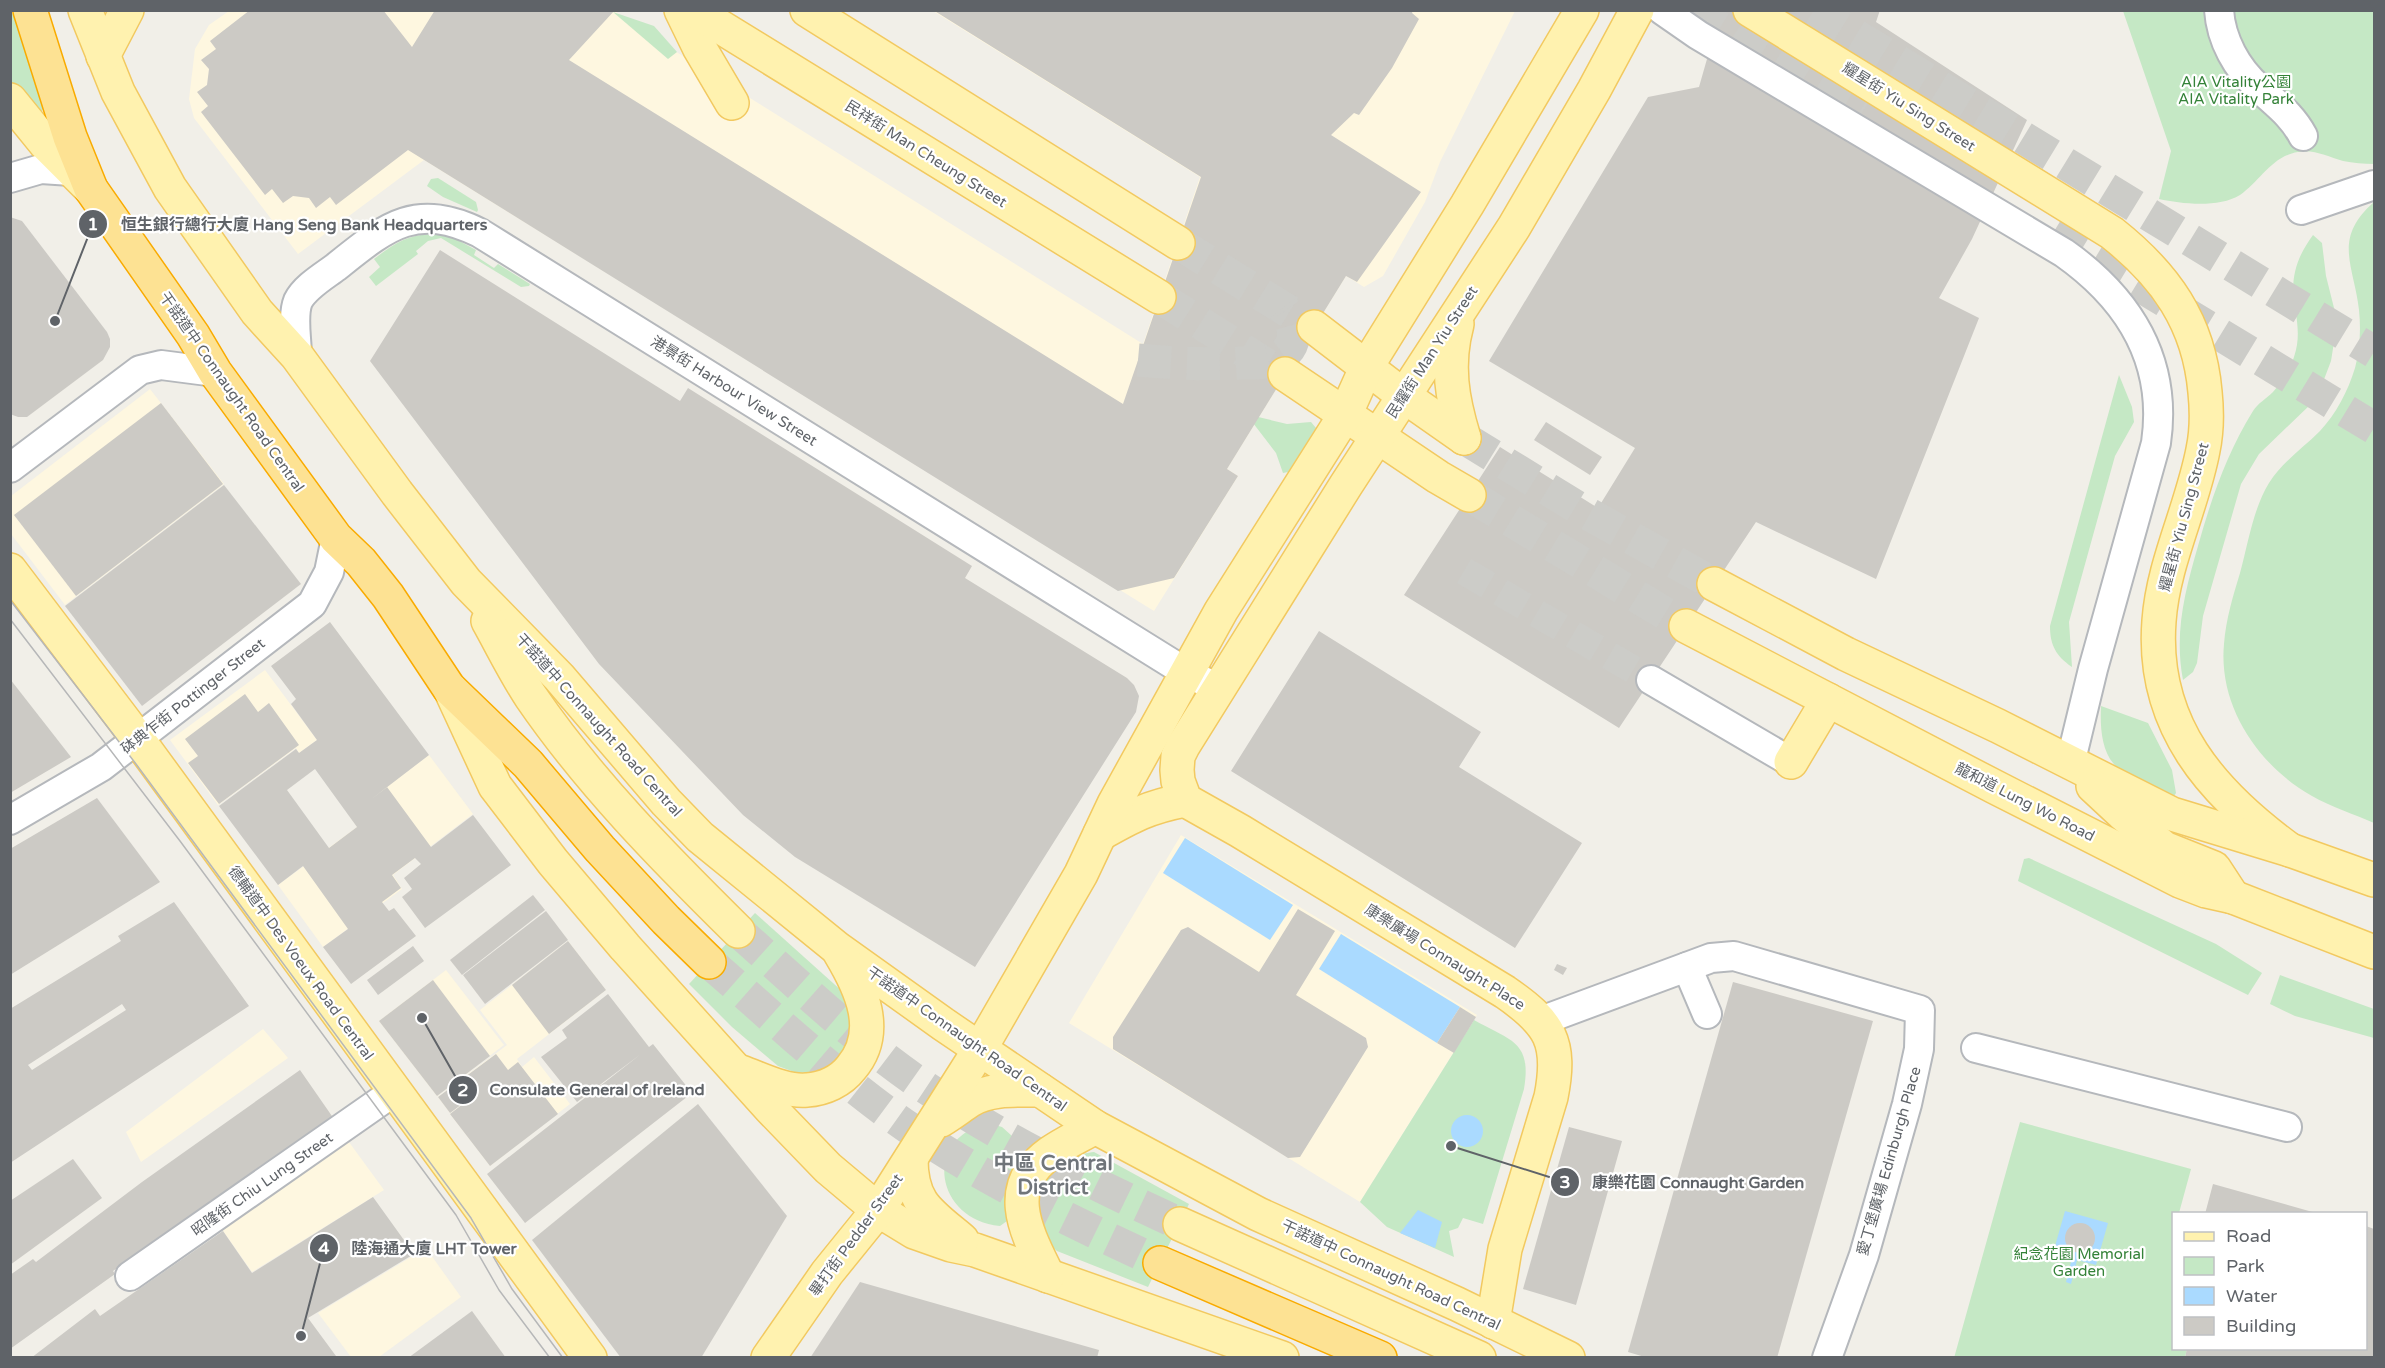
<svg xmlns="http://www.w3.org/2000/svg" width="2385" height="1368" viewBox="0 0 2385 1368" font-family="'Varela Round','Noto Sans TC',sans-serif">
<rect width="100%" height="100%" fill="#f1efe8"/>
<g fill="#fef7e0">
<path d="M229,11h386l23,17 505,316 57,-167 -267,-166h582l-75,151 -15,40 -42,74 -19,11 -18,-11 -119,193 11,7 -84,135 -730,-451 -126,94 -104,-136 -5,-19 6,-50 14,-24z"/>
<path d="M150,389l74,95 -159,121 -54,-71v-38z"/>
<path d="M265,670l52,70 -18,13 -3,-5 -78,57 -48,-65z"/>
<path d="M429,755l44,59 -80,61 9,14 -79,58 -45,-62 79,-58 -8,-12z"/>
<path d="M1181,835l296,180 -117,187 -291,-179z"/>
<path d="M568,941l38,49 -89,69 5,8 12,-10 36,47 -80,62 -40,-52 26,-20 -26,19 -12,-16 69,-52 -27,-35z"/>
<path d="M446,970l58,75 -67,51 -58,-75z"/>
<path d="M263,1029l25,29 -147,104 -15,-30z"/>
<path d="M346,1138l38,52 -132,82 -31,-44z"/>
<path d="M426,1248l35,49 -82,60h-28l-33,-44z"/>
</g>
<g fill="#c5e8c5">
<path d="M11,10l11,27 21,72 -3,6 -29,-26z"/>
<path d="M2123,11h251v153c-10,0 -21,-1 -31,-3 -15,-4 -29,-12 -45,-9 -26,4 -38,29 -58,43 -21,13 -58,9 -81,4l12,-48z"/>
<path d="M613,12l41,14 23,26 -9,7z"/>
<path d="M438,178l38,24 2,8 -1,2 -34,-15 -16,-11 4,-7z"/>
<path d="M2374,202v621c-20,-9 -43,-16 -62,-27 -53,-30 -94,-89 -88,-152 2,-25 9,-48 16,-71 8,-29 13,-64 29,-90 13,-21 33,-34 51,-52 16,-17 28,-40 35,-63 5,-18 6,-39 4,-58 -5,-45 -27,-71 15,-108z"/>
<path d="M432,234l18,2 26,14 -2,5 20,13 4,-4 32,20 -1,2 -8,1 -80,-49 -13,3 -12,10 2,3 -42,32 -7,-9 11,-10 -6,-8c18,-14 34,-25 58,-25z"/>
<path d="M2313,235l9,8 4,33 9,36v24l-4,25 -11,29 -9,14 -52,50 -18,30 -38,132 -6,47 -4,9 -10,8c-9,-47 2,-89 15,-134 13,-47 29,-93 55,-135 5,-8 13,-12 20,-19 9,-10 17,-22 21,-35 11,-32 -6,-56 1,-85 3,-14 10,-26 18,-37z"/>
<path d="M2119,375l13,32 2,15 -19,34 -46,166 3,45c-16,-11 -22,-22 -22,-41z"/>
<path d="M1254,416l33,8 24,-2 5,6 -28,44 -5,1 -7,-20 -23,-30z"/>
<path d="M2101,706l47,17 24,47 4,23 -4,6c-16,-9 -41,-19 -54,-31 -17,-14 -18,-42 -17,-62z"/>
<path d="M2029,858l187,86 46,29 -14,22 -230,-114 6,-22z"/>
<path d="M755,913l88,79 10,18 -4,38 -14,16 -18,8 -20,1 -19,-7 -46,-39 -43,-43z"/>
<path d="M2280,975l94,34v29l-79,-22 -25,-12z"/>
<path d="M1474,1020c37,21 58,21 50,69l-41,135 -20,-6 -5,10 -9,3 5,26 -67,-30 -27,-25z"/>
<path d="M2020,1122l171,47 -12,44 -5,1v134l13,1 -2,8 -231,1z"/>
<path d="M988,1123l14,4 10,9 5,14 -6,31 -2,31 -2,9 -7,5c-64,-6 -79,-87 -12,-103z"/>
<path d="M1094,1152l95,52 -41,83 -91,-36c-6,-5 -11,-10 -15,-17 -8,-16 -6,-49 6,-62 8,-10 34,-19 46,-20z"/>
</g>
<g fill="#aadaff">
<path d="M1185,838l108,67 -23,35 -107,-67z"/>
<path d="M1341,934l119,73 -23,36 -118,-74z"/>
<circle cx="1467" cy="1131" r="16"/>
<path d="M1418,1210l24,12 -7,26 -35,-15z"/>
<path d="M2065,1211l43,12 -12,42 -19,-5 -6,24 -5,-2 6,-24 -19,-5z"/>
</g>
<g fill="#cccac5" fill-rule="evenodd">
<path d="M250,10h133l29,37 23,-37h180l-46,50 554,344 78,-227 -268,-167h480l-1,3 7,6 -27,49 -33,47 -5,-2 -23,22 90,57 -64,90 -11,-6 -119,193 11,7 -64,102 -56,13 -710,-441 -72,55 -6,-8 -14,11 -7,-10 -16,-2 -10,7 -11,-14 -7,6 -64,-83 7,-6 -11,-14 10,-7 2,-16 -8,-9 15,-11 -6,-8z"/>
<path d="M1721,10h159l-4,12 151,98 -55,119 -33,59 40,20 -103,261 -120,-57 -137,206 -215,-133 96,-148 98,61 37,-60 -146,-87 159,-264 51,-10z"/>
<path d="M10,217l12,4 85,111 3,7v8l-7,13 -76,57h-9l-8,-3z"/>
<path d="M440,250l240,151 8,-13 284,178 -7,12 162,100 7,7 5,11 -3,16 -161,255 -180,-110 -52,-42 -144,-151 -229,-303z"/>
<path d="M161,403l62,81 -147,112 -62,-81z"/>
<path d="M1546,422l56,35 -12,18 -56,-35z"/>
<path d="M224,485l77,99 -159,122 -77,-100z"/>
<path d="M330,622l99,133 -60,46 18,-14 44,60 42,-32 38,50 -86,63 -23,-31 10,-8 -8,-11 17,-14 -6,-6 -23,17 9,13 -19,14 7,9 5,-3 22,28 -65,48 -28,-37 25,-18 -45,-63 -25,19 -59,-79 77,-57 3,4 18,-13 -26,-36 5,-5 -25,-33zM315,769l42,58 -28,21 -42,-58z"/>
<path d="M1319,631l162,101 -22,35 123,76 -67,105 -284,-177z"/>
<path d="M10,679l61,78 -61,36z"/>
<path d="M245,694l13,18 11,-9 30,42 -80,59 -31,-41 10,-7 -13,-17z"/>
<path d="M97,798l63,84 -150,93v-126z"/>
<path d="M533,895l12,15 -83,65 -12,-15z"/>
<path d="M174,902l75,104 -239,157v-154l111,-68 -3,-5zM122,1004l4,6 -33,21 -61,39 -4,-5z"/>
<path d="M1298,909l37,22 -39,64 70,43 2,9 -68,110 -12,1 -175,-109v-12l68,-107 7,-3 71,45z"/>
<path d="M546,911l22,29 -83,64 -22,-29z"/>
<path d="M568,941l38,49 -57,44 -37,-49z"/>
<path d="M413,946l11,15 -46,34 -11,-15z"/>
<path d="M1557,964l10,4 -4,7 -9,-5z"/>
<path d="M433,980l57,76 -53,40 -58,-75z"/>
<path d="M1733,982l140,39 -96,337h-129l-20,-6z"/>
<path d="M608,994l41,53 4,-3 39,49 -167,130 -38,-49 154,-120 -64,48 -36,-45 26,-19 -5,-8z"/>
<path d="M1460,1007l16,10 -22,36 -17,-10z"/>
<path d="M496,1054l12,16 10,-8 40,52 -68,52 -40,-52 31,-24 -31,23 -12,-16z"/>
<path d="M300,1070l34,49 -67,48 -2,-4 -152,108 2,3 -105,75v-74l23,-16 3,3 106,-80z"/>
<path d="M698,1104l89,112 -86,142h-80l-89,-118z"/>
<path d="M1569,1127l53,14 -46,164 -53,-16z"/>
<path d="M73,1159l29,39 -92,67v-64z"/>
<path d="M2213,1184l103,29v1h-111z"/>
<path d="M373,1197l41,57 -106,64 28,38 -2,2h-303l64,-49 5,7 123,-85 29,42z"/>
<circle cx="2080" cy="1238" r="15"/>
<path d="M2366,1226l8,3v129h-189l2,-10h179z"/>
<path d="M860,1282l239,68 -2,8h-287z"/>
<path d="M472,1311l34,47h-98z"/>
</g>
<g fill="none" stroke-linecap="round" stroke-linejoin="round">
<path stroke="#ccccc8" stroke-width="28" stroke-dasharray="28 14" stroke-linecap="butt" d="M1464,571l187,109"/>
<g stroke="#ccccc8" stroke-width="33" stroke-dasharray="33 16" stroke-linecap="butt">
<path d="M1178,243l123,76"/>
<path d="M1159,297l108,68"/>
<path d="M1138,360c34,3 68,5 102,3 11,0 23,1 33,-3 27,-10 24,-34 10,-52"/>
<path d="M1464,438l121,74 129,72"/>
<path d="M1469,495l217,131"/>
<path d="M738,931c62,55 123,114 193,160 78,52 163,93 249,133"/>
</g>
<g stroke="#ccccc8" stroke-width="33" stroke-dasharray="33 16" stroke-linecap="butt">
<path d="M1692,10l168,106"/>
<path d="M1814,10l560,342"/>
<path d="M2053,233l321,195"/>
<path d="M709,962c66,57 131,119 203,168 78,53 163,93 248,133"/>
</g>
<g stroke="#b5b8bc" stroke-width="32">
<g id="minor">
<path d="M1662,10l36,25 366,218c65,46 104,108 92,190l-63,226 -23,95"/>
<path d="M2219,10c2,30 18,59 40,78 17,16 33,27 44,48"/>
<path d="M10,178l31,-9 30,2"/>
<path d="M2301,210l73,-25"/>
<path d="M297,356c0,-17 -5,-40 1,-55 7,-14 26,-25 38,-34 50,-40 79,-66 144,-34l707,440 31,15"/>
<path d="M10,468l130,-98 21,-5 54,7"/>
<path d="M1651,680l140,82"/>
<path d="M10,820l91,-53 211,-163 17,-32 7,-34"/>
<path d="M1687,967l20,47"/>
<path d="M1541,1021l170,-63 23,-2 186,54 -1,39 -12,55 -43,151 -37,103"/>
<path d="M1976,1048l311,79"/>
<path d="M130,1276l265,-185"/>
</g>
</g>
<g stroke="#f2c960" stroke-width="36">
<g id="major">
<path d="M85,10l33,82 52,96 87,124 40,44 100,137 69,89 93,95 107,125 34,35 138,112 105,75 152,103 163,87 199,90 111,54"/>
<path d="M681,10l18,37 33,56"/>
<path d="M693,10l466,287"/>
<path d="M807,10l371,233"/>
<path d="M1750,10l362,223c53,42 87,89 93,159 2,19 2,39 -2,58 -11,58 -40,113 -44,171 -8,104 53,172 131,229"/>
<path d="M103,56l24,-46"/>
<path d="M10,100l35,43 46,46"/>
<path d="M1457,324c-11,41 -5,75 7,114"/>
<path d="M1314,327l90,69 60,42"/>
<path d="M1285,374l153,103 31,18"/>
<path d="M10,570l116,153 464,635"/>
<path d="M1714,584l132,70 152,72 174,88 118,36 84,30"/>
<path d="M488,621c14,25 27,52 43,76 59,86 133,161 207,234"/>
<path d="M1686,626l309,161 185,94 26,10 27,6 141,55"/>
<path d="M450,689l45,97 58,76 72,85 145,161 58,60 50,42 36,22 37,13 24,5 307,108"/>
<path d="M1791,762l37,-62"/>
<path d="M2093,786l29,27 42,35 50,20 19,29"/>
<path d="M1100,834c32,-18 48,-27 85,-34"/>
<path d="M741,1072c20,7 44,20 66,18 17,-1 34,-9 44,-22 31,-36 10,-80 -11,-115"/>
<path d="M941,1120c10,-6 19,-13 28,-19 20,-13 48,-11 71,-11"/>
<path d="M911,1159c0,45 19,54 51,81"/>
<path d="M1180,1224l299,134"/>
<path d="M1048,1276c-21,-43 -47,-88 2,-123 14,-10 30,-17 45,-26"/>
<path d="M1493,1322l12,-73 46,-152c11,-55 -1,-74 -46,-105l-265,-161 -55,-31 -7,-19 -1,-11 1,-14 5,-10 163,-261 168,-258 80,-137 43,-80"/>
<path d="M768,1358l59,-85 51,-63 102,-161 101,-175 33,-70 107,-193 124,-196 22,-49 100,-161 115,-195"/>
</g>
</g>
<g stroke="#f9ab00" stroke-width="36">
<g id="highway">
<path d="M30,10l40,127 21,52 102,146 22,37 121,166 25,24 27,34 61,92 79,76 72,85 66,71 43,42"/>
<path d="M1160,1263l220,95"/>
</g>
</g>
<use href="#minor" stroke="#fff" stroke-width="28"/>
<use href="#major" stroke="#fff2af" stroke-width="33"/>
<use href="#highway" stroke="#fde293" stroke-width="33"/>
<g stroke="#b6b7b8" stroke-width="1.5">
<path d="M10,600l126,164 335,454 41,71 51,69"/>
<path d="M10,619l170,222 276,374 43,75 51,68"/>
</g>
</g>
<g text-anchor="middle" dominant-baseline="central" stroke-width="4.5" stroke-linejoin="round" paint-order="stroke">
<g font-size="15" fill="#348238" stroke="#fff">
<text x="2236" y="82">AIA Vitality公園<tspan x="2236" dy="17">AIA Vitality Park</tspan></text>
<text x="2079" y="1254">紀念花園 Memorial<tspan x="2079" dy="17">Garden</tspan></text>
</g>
<g font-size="15" fill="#5f6368" stroke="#fff">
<text transform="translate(1909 107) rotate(32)">耀星街 Yiu Sing Street</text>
<text transform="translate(926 154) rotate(32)">民祥街 Man Cheung Street</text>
<text transform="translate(1432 352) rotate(-57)">民耀街 Man Yiu Street</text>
<text transform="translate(734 391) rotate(32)">港景街 Harbour View Street</text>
<text transform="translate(232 392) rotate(55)">干諾道中 Connaught Road Central</text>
<text transform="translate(2184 517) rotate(-75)">耀星街 Yiu Sing Street</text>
<text transform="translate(193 696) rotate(-38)">砵典乍街 Pottinger Street</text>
<text transform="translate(599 725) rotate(48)">干諾道中 Connaught Road Central</text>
<text transform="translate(2025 802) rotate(27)">龍和道 Lung Wo Road</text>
<text transform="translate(1445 957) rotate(32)">康樂廣場 Connaught Place</text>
<text transform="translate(301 963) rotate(54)">德輔道中 Des Voeux Road Central</text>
<text transform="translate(967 1039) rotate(35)">干諾道中 Connaught Road Central</text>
<text transform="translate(1889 1161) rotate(-74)">愛丁堡廣場 Edinburgh Place</text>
<text transform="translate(262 1184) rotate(-35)">昭隆街 Chiu Lung Street</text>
<text transform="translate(856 1235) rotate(-54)">畢打街 Pedder Street</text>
<text transform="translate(1391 1275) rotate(25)">干諾道中 Connaught Road Central</text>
</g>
<g font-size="21" font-weight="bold" fill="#70757a" stroke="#fff">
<text x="1053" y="1163">中區 Central<tspan x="1053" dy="24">District</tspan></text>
</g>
</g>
<path fill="none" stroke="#5f6368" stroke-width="2" d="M55 321L93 224M422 1018L463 1090M1451 1146L1565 1182M301 1336L324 1248"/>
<g fill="#5f6368" stroke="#fff" stroke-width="2">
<circle cx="55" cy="321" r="6"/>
<circle cx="422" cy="1018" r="6"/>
<circle cx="1451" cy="1146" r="6"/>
<circle cx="301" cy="1336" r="6"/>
<circle cx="93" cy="224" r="15"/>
<circle cx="463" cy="1090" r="15"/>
<circle cx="1565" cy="1182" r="15"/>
<circle cx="324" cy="1248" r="15"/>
</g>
<g font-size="18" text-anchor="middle" font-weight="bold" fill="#fff">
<text x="93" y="230">1</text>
<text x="463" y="1096">2</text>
<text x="1565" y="1188">3</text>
<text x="324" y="1254">4</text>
</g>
<g font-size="16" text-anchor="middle" font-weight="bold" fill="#5f6368" stroke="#fff" stroke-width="4.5" stroke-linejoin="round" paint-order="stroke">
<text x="304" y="230">恒生銀行總行大廈 Hang Seng Bank Headquarters</text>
<text x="597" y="1095">Consulate General of Ireland</text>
<text x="1698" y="1188">康樂花園 Connaught Garden</text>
<text x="434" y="1254">陸海通大廈 LHT Tower</text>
</g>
<rect width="2385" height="1368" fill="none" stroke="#5f6368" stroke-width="24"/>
<rect x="2172" y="1212" width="195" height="138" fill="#ffffff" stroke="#bfc1c3" stroke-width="1.5"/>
<rect x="2184" y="1232" width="30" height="9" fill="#fff2af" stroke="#bfc1c3" stroke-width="1.5"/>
<text x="2226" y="1242" font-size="18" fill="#5f6368">Road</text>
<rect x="2184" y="1257" width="30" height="18" fill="#c5e8c5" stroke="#bfc1c3" stroke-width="1.5"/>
<text x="2226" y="1272" font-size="18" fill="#5f6368">Park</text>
<rect x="2184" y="1287" width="30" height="18" fill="#aadaff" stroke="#bfc1c3" stroke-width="1.5"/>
<text x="2226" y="1302" font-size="18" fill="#5f6368">Water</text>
<rect x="2184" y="1317" width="30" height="18" fill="#cccac5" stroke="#bfc1c3" stroke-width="1.5"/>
<text x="2226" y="1332" font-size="18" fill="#5f6368">Building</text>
</svg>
